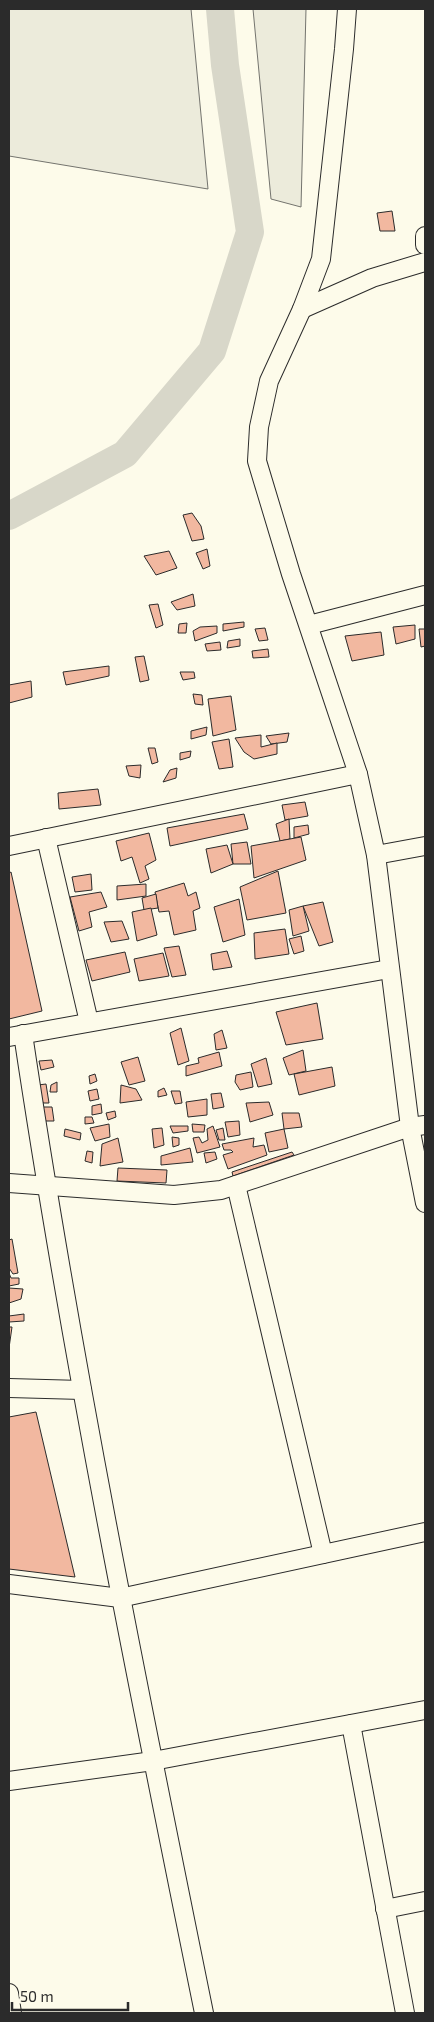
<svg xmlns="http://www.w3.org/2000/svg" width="434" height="2022" viewBox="0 0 434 2022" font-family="'Exo 2',sans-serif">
<rect width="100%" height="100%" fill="#fdfbea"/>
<g fill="#ecebdb" stroke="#74746e">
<path d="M9,9h182l17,180 -199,-33z"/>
<path d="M253,9h53l-5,198 -30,-8z"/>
</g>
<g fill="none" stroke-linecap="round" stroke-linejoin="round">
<path stroke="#d8d7c9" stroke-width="28" d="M9,516l116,-62 87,-103 38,-119 -25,-167 -5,-56"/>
</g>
<g fill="#f2b8a0" stroke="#2b2b2b">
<path d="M392,211l3,20h-15l-3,-18z"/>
<path d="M192,513l9,13 3,13 -12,2 -9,-26z"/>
<path d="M207,549l3,17 -7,3 -7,-16z"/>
<path d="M169,551l8,17 -21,7 -12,-19z"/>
<path d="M193,594l2,12 -18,4 -6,-8z"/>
<path d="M158,604l5,21 -7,3 -7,-23z"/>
<path d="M244,622v5l-21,4v-7z"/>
<path d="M187,623l-1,10h-8l1,-9z"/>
<path d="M415,625v14l-19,5 -3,-17z"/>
<path d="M217,626v7l-22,8 -2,-10 7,-4z"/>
<path d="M265,628l3,12 -9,1 -4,-12z"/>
<path d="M419,629h6v17l-4,1z"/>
<path d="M381,632l3,23 -32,6 -7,-25z"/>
<path d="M240,639v7l-13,2 1,-7z"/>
<path d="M220,642l1,8 -14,1 -2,-7z"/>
<path d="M268,649l1,8 -16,1 -1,-7z"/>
<path d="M144,656l5,24 -9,2 -5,-25z"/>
<path d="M109,666v10l-43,9 -3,-13z"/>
<path d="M180,672h14l1,6 -12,2z"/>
<path d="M31,681l1,16 -23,6v-18z"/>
<path d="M193,694l9,1 1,10 -8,-1z"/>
<path d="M231,696l5,34 -23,6 -5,-37z"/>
<path d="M207,727l-1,8 -15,4v-8z"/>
<path d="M289,733l-2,9 -16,2 -5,-8z"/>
<path d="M261,735v12l16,-4v11l-23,5 -10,-7 -9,-14z"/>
<path d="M229,739l4,28 -14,2 -7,-27z"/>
<path d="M148,748h7l3,14 -6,2z"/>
<path d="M191,751l-1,6 -10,3v-7z"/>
<path d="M141,765l-1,13 -11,-2 -3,-10z"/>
<path d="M177,768l-1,10 -13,4 7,-12z"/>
<path d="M98,789l3,16 -42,4 -1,-16z"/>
<path d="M305,802l3,14 -23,4 -3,-15z"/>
<path d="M244,814l4,15 -78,17 -3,-18z"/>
<path d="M289,819l1,20 -10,2 -4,-17z"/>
<path d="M308,825l1,9 -15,4v-11z"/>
<path d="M149,833l7,27 -11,6 4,13 -9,4 -8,-26 -11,4 -5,-20z"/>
<path d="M301,837l5,23 -52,18 -3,-32z"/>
<path d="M247,842l4,22h-18l-2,-20z"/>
<path d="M227,845l6,19 -22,9 -5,-24z"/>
<path d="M278,871l8,42 -39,7 -7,-33z"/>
<path d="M11,872l31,139 -33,8v-146z"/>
<path d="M91,874l1,16 -17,2 -3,-15z"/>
<path d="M184,883l4,13 8,-4 4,16 -7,3 3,19 -22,5 -5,-24 -10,1 -4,-20z"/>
<path d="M146,884v12l-29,4v-14z"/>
<path d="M101,892l6,15 -18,5 3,15 -13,4 -9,-34z"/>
<path d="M156,894l2,14 -14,2 -2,-12z"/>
<path d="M239,899l6,36 -22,7 -9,-35z"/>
<path d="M323,902l10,40 -14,4 -16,-40z"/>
<path d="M303,906l6,25 -16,5 -4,-26z"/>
<path d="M151,908l6,27 -20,6 -5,-29z"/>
<path d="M122,921l7,18 -18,3 -7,-20z"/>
<path d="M285,929l4,25 -34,5 -1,-26z"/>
<path d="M301,936l3,15 -10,3 -5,-15z"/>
<path d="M179,946l7,29 -14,2 -8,-29z"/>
<path d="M227,951l5,16 -19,3 -2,-16z"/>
<path d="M125,952l5,20 -38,9 -6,-21z"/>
<path d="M163,953l6,23 -30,5 -5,-22z"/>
<path d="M317,1003l6,36 -37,6 -10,-33z"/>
<path d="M181,1028l8,33 -11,4 -8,-32z"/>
<path d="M222,1030l5,18 -11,2 -2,-16z"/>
<path d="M303,1050l3,21 -17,4 -6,-17z"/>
<path d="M219,1052l3,14 -36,10v-10l13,-3 -1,-5z"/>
<path d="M138,1057l7,24 -16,4 -8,-23z"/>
<path d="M266,1058l6,26 -14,3 -7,-23z"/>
<path d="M52,1060l2,7 -13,3 -2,-9z"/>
<path d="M332,1067l3,19 -36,9 -5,-21z"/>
<path d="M251,1072l2,15 -13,3 -5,-8 1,-7z"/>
<path d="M95,1074l2,7 -7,3 -1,-8z"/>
<path d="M57,1082v10h-7l1,-7z"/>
<path d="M46,1084l3,19h-6l-5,-18z"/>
<path d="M121,1085l15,4 6,11 -22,3z"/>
<path d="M164,1088l3,7 -9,2v-6z"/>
<path d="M97,1089l2,10 -9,2 -2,-10z"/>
<path d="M171,1091h9l2,12 -7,1z"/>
<path d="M221,1093l3,14 -11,2 -2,-15z"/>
<path d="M207,1099v16l-19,2 -2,-15z"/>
<path d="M269,1102l4,13 -23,7 -4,-19z"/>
<path d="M101,1104l1,9 -10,2v-9z"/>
<path d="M42,1107h10l2,14h-10z"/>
<path d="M115,1111l1,6 -8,3 -2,-7z"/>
<path d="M282,1113h17l3,14 -18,2z"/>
<path d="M85,1117h7l2,6 -9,1z"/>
<path d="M239,1121l1,14 -12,2 -3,-15z"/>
<path d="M109,1124l1,13 -15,4 -5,-13z"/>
<path d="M192,1124l13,1 -1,7h-11z"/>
<path d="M170,1126h18v5l-15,2z"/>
<path d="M213,1126l7,21 -23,6 -4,-15 6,-1 3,6 6,-3 -1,-11z"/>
<path d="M162,1128l2,17 -10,3 -2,-19z"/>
<path d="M223,1128l2,12h-6l-3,-10z"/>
<path d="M65,1129l16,4 -1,7 -16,-4z"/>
<path d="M284,1129l4,19 -19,4 -4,-19z"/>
<path d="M172,1137l7,1v7l-6,2z"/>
<path d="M118,1138l5,24 -23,4 2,-22z"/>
<path d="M254,1138l-1,9 11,-2 3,10 -39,14 -5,-14 10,-3 -2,-2h-7l-2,-6z"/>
<path d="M190,1148l3,14 -32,3v-9z"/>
<path d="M87,1151l6,1 -1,11 -7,-2z"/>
<path d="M215,1152l2,7 -11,4 -2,-10z"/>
<path d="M292,1152l2,3 -61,21 -1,-4z"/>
<path d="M118,1168l49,2 -1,13 -49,-2z"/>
<path d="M12,1239l6,34 -5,1 -4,-6v-28z"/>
<path d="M9,1273l2,5h8v6l-10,2z"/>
<path d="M9,1288l14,1 -2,10 -12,4z"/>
<path d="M24,1314v7l-15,1v-6z"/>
<path d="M9,1327h3l-3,21z"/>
<path d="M36,1412l39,165 -66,-8v-152z"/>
</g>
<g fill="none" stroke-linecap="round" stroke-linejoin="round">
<g stroke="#2b2b2b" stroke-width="20">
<g id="minor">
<path d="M347,9l-3,40 -23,210 -19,50 -33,72 -10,46 -2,34 34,113 67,200 18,81 34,272 15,76"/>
<path d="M425,236v9"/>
<path d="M302,309l70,-31 53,-16"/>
<path d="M309,625l116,-30"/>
<path d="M46,838l43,184"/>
<path d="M9,846l349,-72"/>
<path d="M376,855l49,-9"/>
<path d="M23,1034c49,328 115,654 181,979"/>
<path d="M9,1037l380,-68"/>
<path d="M9,1183l165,12 47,-5 189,-63 15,-2"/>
<path d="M236,1185l87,369"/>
<path d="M9,1388l73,2"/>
<path d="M9,1584l111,14 305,-66"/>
<path d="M351,1724l54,289"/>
<path d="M9,1781l144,-20 272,-51"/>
<path d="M385,1909l40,-8"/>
<path d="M9,1993l3,20"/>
</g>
</g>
<use href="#minor" stroke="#fdfbea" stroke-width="18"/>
</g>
<rect width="434" height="2022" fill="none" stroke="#2b2b2b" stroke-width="20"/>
<path d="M12 2002v8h116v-8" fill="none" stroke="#2b2b2b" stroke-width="2.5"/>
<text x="20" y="2002" font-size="15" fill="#2b2b2b" stroke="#fdfbea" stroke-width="4" paint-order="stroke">50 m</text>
</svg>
